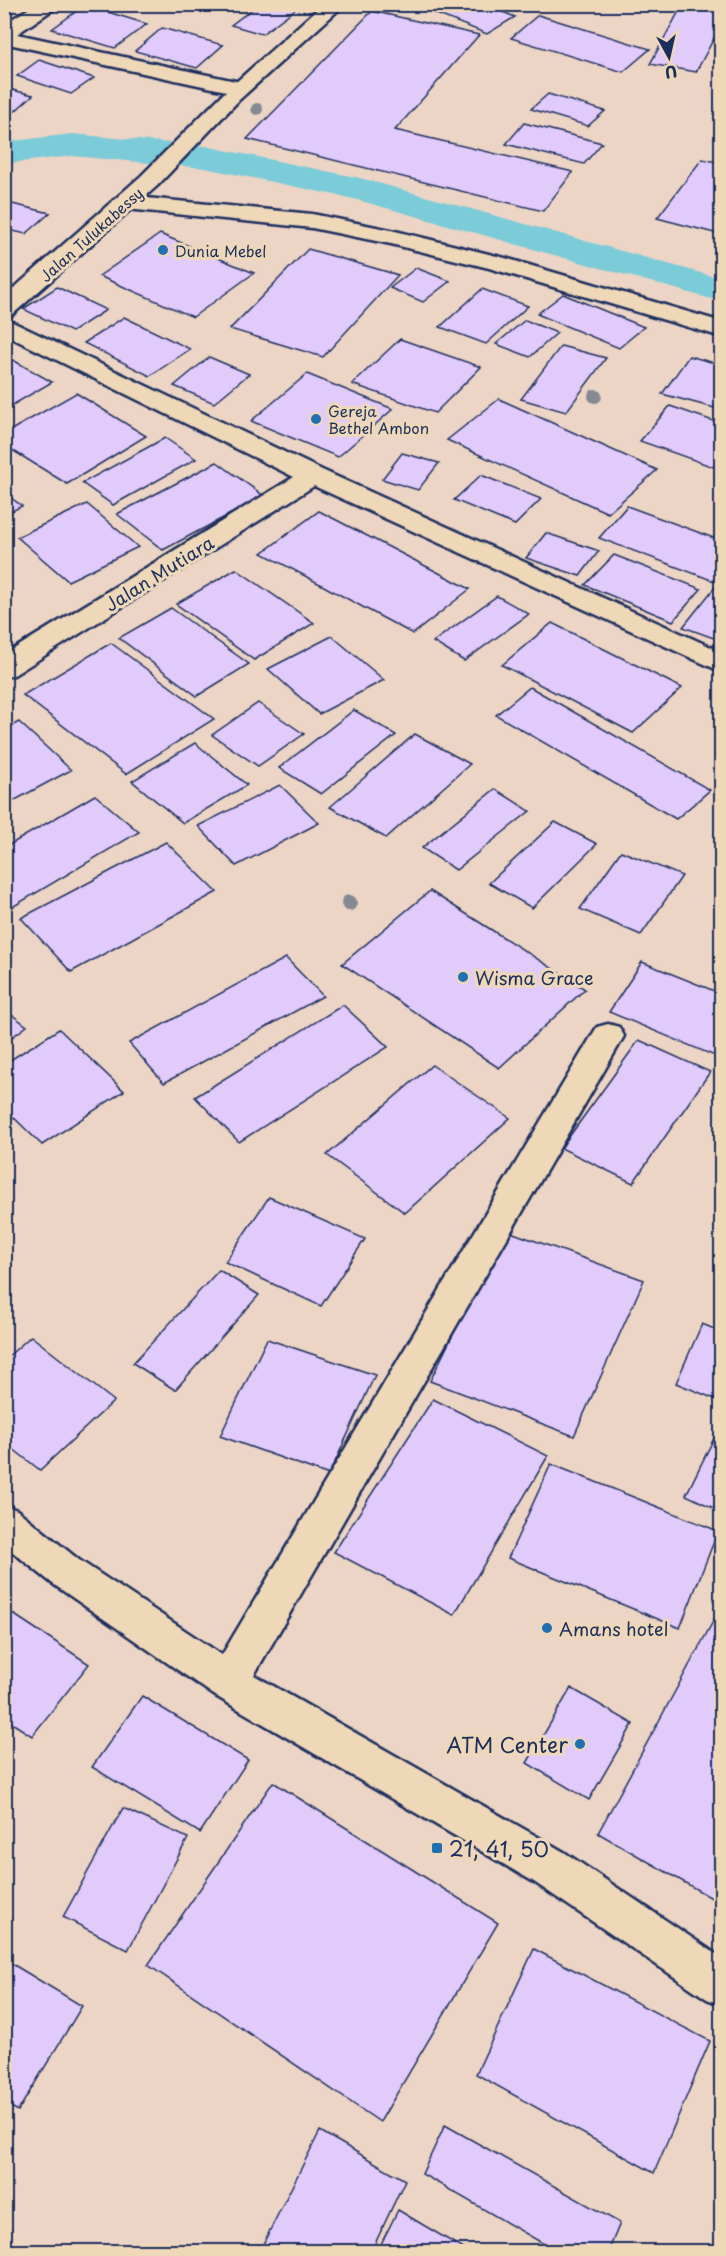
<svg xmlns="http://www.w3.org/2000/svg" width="726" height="2256" viewBox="0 0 726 2256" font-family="'Playpen Sans',sans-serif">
<rect width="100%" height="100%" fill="#ecd5c5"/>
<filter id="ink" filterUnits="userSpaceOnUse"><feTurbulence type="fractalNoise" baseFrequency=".0167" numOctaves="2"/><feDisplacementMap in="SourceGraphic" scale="12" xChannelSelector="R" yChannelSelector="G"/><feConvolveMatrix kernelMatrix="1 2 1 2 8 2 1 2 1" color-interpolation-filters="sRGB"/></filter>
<g filter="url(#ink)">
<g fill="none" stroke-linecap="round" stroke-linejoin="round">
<path fill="#7ccbd9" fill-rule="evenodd" d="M72,134l133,12 155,32 362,101v23l-368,-103 -149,-31 -133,-12 -68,8v-22z"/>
</g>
<g fill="#e1cbfb" stroke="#1b2f5e" stroke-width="1.5">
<path d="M4,4h17l1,1 -18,9z"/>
<path d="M259,4h43l-40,30 -31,-9z"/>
<path d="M411,4h72l32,13 -28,17z"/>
<path d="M683,4h39v19l-26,49 -46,-8z"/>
<path d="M85,5l62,19 -32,24 -63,-19z"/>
<path d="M372,11l107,24 -84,95 178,42 -30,39 -296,-72z"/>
<path d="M538,15l112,34 -27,23 -112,-34z"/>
<path d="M162,28l61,17 -26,23 -62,-17z"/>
<path d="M39,60l55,18 -23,16 -54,-18z"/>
<path d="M4,88l29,7 -29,26z"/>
<path d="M548,94l57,17 -17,15 -57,-17z"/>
<path d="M524,123l78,20 -18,21 -78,-20z"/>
<path d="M702,159l20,4v72l-65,-17z"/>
<path d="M4,202l46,11 -24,21 -22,-5z"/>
<path d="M160,234l94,39 -61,44 -94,-41z"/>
<path d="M308,249l90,26 -75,82 -93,-28z"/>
<path d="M416,268l34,13 -27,21 -33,-14z"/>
<path d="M57,287l49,23 -34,22 -49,-23z"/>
<path d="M482,289l46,17 -42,38 -46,-17z"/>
<path d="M563,294l81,33 -25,21 -82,-34z"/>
<path d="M124,317l66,32 -40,27 -66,-33z"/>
<path d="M525,320l32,13 -27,24 -34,-13z"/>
<path d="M400,339l81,28 -46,46 -83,-29z"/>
<path d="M561,346l45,12 -40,54 -45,-13z"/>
<path d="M4,355l48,27 -48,28z"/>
<path d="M689,356l33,9v45l-60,-16z"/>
<path d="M209,357l40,17 -35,29 -40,-17z"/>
<path d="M307,374l86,35 -55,48 -87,-36z"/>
<path d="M76,393l70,43 -79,48 -63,-39v-11z"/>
<path d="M499,399l158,71 -49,43 -161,-73z"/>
<path d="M670,406l52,18v46l-82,-29z"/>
<path d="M165,438l31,21 -83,46 -31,-22z"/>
<path d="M402,453l37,10 -21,27 -36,-11z"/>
<path d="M217,462l47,34 -101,54 -46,-36z"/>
<path d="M481,475l60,24 -26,26 -61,-25z"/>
<path d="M4,493l18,13 -18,9z"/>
<path d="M87,504l51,43 -70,34 -51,-44z"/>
<path d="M627,506l95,35v43l-123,-46z"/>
<path d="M319,511l151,78 -57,45 -151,-81z"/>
<path d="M546,533l53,18 -19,25 -54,-18z"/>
<path d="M614,555l87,34 -28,32 -88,-36z"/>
<path d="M236,569l78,54 -60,37 -78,-56z"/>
<path d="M715,587l7,2v52l-39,-14z"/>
<path d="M497,596l32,18 -65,47 -31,-19z"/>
<path d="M171,608l78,56 -52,32 -78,-58z"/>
<path d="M552,623l130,65 -49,45 -131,-68z"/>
<path d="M332,636l52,44 -65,34 -51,-45z"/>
<path d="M111,643l103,76 -88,55 -103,-79z"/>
<path d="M530,687l180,103 -34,29 -180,-104z"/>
<path d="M258,703l46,31 -46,32 -46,-31z"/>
<path d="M354,710l42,25 -75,59 -42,-26z"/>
<path d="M19,722l52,48 -67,36v-76z"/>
<path d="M415,734l55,30 -84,74 -56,-31z"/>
<path d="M195,743l52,42 -64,38 -51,-42z"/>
<path d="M280,785l39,38 -83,43 -38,-40z"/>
<path d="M495,789l35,22 -74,59 -34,-22z"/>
<path d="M95,795l44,37 -135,80v-64z"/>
<path d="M555,822l42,22 -65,64 -43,-25z"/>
<path d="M166,842l51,50 -146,80 -50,-54z"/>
<path d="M621,851l61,25 -41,59 -61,-26z"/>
<path d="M430,891l155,98 -86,79 -157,-104z"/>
<path d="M286,958l37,38 -159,87 -35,-40z"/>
<path d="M642,962l80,32v65l-113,-47z"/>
<path d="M343,1005l45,42 -149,95 -44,-45z"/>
<path d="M4,1009l23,17 -23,17z"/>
<path d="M59,1029l65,62 -82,54 -38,-37v-44z"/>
<path d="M639,1040l71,32 -77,111 -72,-35z"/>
<path d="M432,1065l78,53 -105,95 -78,-58z"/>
<path d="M269,1197l96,42 -44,67 -96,-44z"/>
<path d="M505,1230l139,50 -70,156 -144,-55z"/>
<path d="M219,1270l40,25 -84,95 -42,-27z"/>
<path d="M702,1324l20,8v70l-46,-19z"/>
<path d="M31,1336l83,65 -74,69 -36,-28v-82z"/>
<path d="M267,1339l108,36 -46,100 -109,-39z"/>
<path d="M433,1399l115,57 -94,159 -120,-63z"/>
<path d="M722,1422v90l-36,-17z"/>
<path d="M551,1464l167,67 -38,97 -172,-70z"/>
<path d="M722,1605v299l-124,-71z"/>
<path d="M4,1608l85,56 -57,72 -28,-18z"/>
<path d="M571,1688l62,36 -44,76 -62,-37z"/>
<path d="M142,1696l106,64 -48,73 -108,-66z"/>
<path d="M273,1782l225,141 -118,199 -232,-157z"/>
<path d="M123,1808l65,30 -60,112 -65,-33z"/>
<path d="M534,1949l176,92 -56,132 -178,-99z"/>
<path d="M4,1959l78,47 -64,105 -14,-8z"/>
<path d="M445,2125l175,98 -12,29h-50l-136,-78z"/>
<path d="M320,2131l85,49 -34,72h-109l-2,-2z"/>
<path d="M398,2210l71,42h-92z"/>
</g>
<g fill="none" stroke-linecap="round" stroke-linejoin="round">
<g stroke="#1b2f5e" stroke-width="5">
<g id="street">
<path d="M36,4h25l-44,30 223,48 7,2 3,4 -3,4 -7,2 -236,-51v-19z"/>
<path d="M4,318l318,152 400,182v20l-408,-186 -300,189 -10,2v-22l290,-178 -290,-143z"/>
<path d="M608,1024l11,3 5,9 -5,9 -365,630 310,177 158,106v47l-15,-6 -173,-117 -320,-187 -161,-111 -49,-39v-40l13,5 62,50 143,95 375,-628z"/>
</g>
</g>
<g stroke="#1b2f5e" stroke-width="5">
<path id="secondary" d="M125,196l187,18 79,16 114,28 217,64v15l-233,-69 -98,-24 -79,-16 -195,-20 -3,-5 3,-5z"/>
</g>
<g stroke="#1b2f5e" stroke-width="5">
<path id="primary" d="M323,4h22l-106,96 -82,86 -145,129 -8,2v-20l137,-121 84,-84z"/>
</g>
<use href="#street" fill="#efd8b8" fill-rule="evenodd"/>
<use href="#secondary" fill="#efd8b8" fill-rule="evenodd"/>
<use href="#primary" fill="#efd8b8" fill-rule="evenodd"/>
</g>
<g fill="#848993">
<circle cx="257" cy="109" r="6"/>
<circle cx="595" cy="396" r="7"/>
<circle cx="349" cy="903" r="8"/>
</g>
</g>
<g fill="#1f6fb2" stroke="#efd8b8" stroke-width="2">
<circle cx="163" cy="250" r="6"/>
<circle cx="316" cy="419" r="6"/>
<circle cx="463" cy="977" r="6"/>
<circle cx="547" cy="1628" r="6"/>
<circle cx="580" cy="1744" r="6"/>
<rect x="431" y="1842" width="12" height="12" rx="3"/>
</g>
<g text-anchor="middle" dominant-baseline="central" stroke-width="6" stroke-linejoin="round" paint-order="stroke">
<g font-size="15" fill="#1b2f5e" stroke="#efd8b8">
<text transform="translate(91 234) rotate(-42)">Jalan Tulukabessy</text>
</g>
<g font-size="15" fill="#1b2f5e" stroke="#efd8b8" text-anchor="start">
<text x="175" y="250">Dunia Mebel</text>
<text x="328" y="410">Gereja<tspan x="328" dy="17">Bethel Ambon</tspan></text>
</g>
<g font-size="18" fill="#1b2f5e" stroke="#efd8b8">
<text transform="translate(159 573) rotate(-32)">Jalan Mutiara</text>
</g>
<g font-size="18" fill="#1b2f5e" stroke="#efd8b8" text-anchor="start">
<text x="475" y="977">Wisma Grace</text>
<text x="559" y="1628">Amans hotel</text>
</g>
<g font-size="21" fill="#1b2f5e" stroke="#efd8b8" text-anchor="end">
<text x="568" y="1744">ATM Center</text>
<text x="449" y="1848" text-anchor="start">21, 41, 50</text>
</g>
</g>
<rect width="726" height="2256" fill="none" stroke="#efd8b8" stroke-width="24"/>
<rect x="12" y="12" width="702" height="2232" fill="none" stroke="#1b2f5e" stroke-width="2" filter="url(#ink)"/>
<g transform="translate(669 57) rotate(172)" stroke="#efd8b8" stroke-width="4.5" paint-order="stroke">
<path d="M0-4.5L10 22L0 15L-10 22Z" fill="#1b2f5e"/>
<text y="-9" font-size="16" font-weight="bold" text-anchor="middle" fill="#1b2f5e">U</text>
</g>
</svg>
